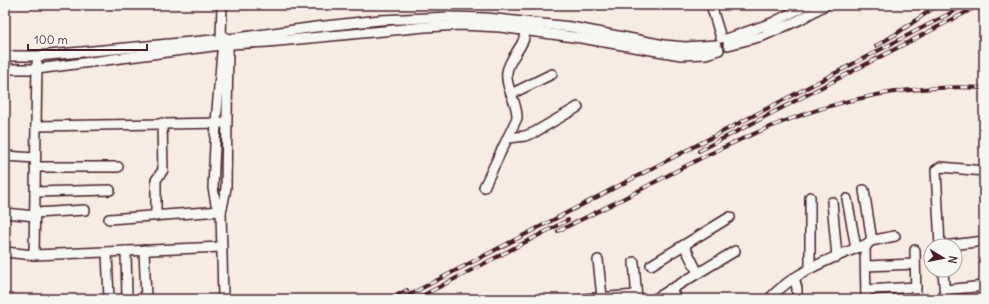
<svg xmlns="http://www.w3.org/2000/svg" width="989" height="304" viewBox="0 0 989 304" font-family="Delius,sans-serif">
<rect width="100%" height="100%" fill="#f6ece3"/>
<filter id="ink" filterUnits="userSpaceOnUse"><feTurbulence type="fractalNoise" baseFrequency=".025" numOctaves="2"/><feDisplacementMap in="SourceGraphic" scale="8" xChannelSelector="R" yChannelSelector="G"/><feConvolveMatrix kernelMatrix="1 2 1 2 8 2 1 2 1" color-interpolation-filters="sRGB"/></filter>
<g filter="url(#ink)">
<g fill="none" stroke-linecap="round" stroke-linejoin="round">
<g stroke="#4a1f2b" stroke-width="12">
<g id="minor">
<path d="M711,5l10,33"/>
<path d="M221,38l4,-1 4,2 1,3 -2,5h-6l-2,-3 1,-6 1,-33"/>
<path d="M229,39l87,-12 64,-7 70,-3 37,1 84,9 93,18 21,2 31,-2"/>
<path d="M726,39l46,-16 35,-18"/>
<path d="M230,44l38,-2 157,-15 36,-2 39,2 81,11 100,17 25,-1 13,-4"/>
<path d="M728,45l35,-9 36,-16 26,-15"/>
<path d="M5,56h33l175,-16"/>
<path d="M5,69h32l184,-24"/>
<path d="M511,94l41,-20"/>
<path d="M36,126l190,-3"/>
<path d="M509,138l16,-2 10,-4 43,-25"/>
<path d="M5,156l30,2"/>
<path d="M35,167h83"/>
<path d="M484,187l33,-69c1,-16 -12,-29 -10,-46 2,-12 11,-20 16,-31 2,-4 2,-10 2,-15"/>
<path d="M864,190l8,51"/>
<path d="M35,192l75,-2"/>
<path d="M810,197v71"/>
<path d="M847,199l9,49"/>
<path d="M832,202l5,55"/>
<path d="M221,211l-5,-7 -3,-16 3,-66 6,-70"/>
<path d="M5,213l30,3"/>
<path d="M35,213l50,-3"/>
<path d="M156,216v-36l7,-10 -1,-47"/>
<path d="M109,219l112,-8"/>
<path d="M684,245l14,28"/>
<path d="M940,246l-4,-76 5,-3 43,4"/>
<path d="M943,246l41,-5"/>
<path d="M144,250l2,49"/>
<path d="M915,250l1,49"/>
<path d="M126,251l1,48"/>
<path d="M5,252l29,3 188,-8"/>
<path d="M107,252l2,47"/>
<path d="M34,255l3,-192"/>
<path d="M598,260l4,37"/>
<path d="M634,262l3,37"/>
<path d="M651,265l79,-48"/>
<path d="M866,266l49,-2"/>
<path d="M943,270l2,29"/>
<path d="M794,278l3,10v11"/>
<path d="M670,289l7,10"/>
<path d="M866,290l50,-3"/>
<path d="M945,290l39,-4"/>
<path d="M223,299l-2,-88 2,-7 3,-16 2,-141"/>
<path d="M583,299l53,-4"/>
<path d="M655,299l80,-48"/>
<path d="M769,299c26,-28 63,-41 98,-55"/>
<path d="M866,299l-1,-51 5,-7 25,-5"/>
</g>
</g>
<use href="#minor" stroke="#f6f6f2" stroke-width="9"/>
<g stroke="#4a1f2b" stroke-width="4">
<g id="rail">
<path d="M876,46l20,-12 42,-29"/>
<path d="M699,151l281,-146"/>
<path d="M558,231c32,-16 64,-31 95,-48 22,-11 43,-23 65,-33 85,-41 170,-68 266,-62"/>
<path d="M390,299l17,-9"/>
<path d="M401,299l565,-294"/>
<path d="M416,299l152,-79"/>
</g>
</g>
<use href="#rail" stroke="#f6f6f2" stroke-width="2.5" stroke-dasharray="8" stroke-linecap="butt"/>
</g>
</g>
<rect width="989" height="304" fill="none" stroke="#f6f6f2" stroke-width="20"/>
<rect x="10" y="10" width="969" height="284" fill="none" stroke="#4a1f2b" stroke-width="1.5" filter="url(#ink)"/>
<g transform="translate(943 258) rotate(100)"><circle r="19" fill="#f6f6f2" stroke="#b1a0a2"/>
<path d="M0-3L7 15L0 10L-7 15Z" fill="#4a1f2b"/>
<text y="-6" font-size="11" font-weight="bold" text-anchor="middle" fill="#4a1f2b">N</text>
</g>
<path d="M28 44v6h119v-6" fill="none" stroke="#4a1f2b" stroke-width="2"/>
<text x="34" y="44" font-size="12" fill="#4a1f2b" stroke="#f6f6f2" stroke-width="3" paint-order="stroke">100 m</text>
</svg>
